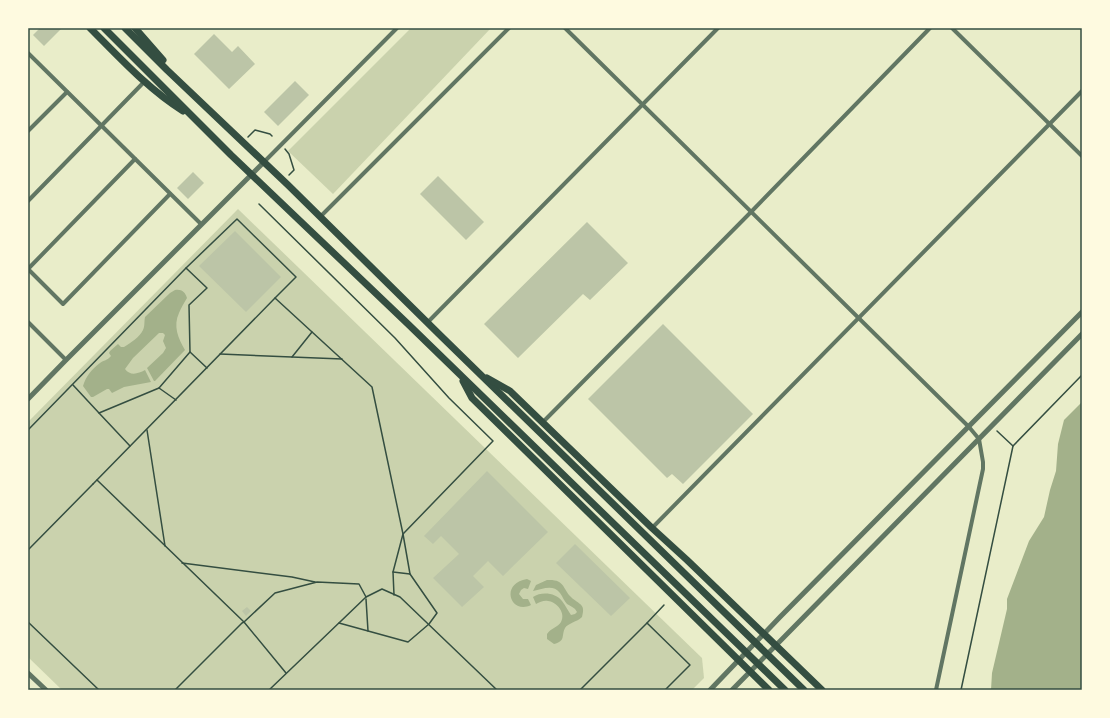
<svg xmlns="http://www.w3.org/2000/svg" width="1110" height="718" viewBox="0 0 1110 718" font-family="Commissioner,sans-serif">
<rect width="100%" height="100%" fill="#e9edc9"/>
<g fill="#cad2ad">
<path d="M411,28h80l-158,166 -45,-43z"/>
<path d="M238,209l464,449 2,20 -12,12h-630l-34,-33v-235z"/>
</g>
<g fill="#a3b18a">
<path d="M175,290c7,-1 10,2 12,8 -3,5 -6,10 -8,15 -6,13 -1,25 6,37l-30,31h-1l-7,-13 16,-15 3,-5 -3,-7 2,-6 -2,-2h-4l-26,25 -8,11c5,7 13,5 20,1l6,12 -27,5 -12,6 -3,-4h-2l-14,8h-2l-8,-11c3,-10 9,-17 17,-23 4,-3 7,-2 11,-7l-2,-3 1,-2 8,-7 3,3h3c6,-4 16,-10 19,-17 2,-4 1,-8 2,-13l25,-24z"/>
<path d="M1082,402v288h-91l1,-17 15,-64v-10l22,-58 15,-24 6,-27 6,-19 2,-27 6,-24z"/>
<path d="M527,579l4,2 -3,8 -4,-1 -3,2 -2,4 4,5h5l3,6c-20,10 -32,-21 -4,-26z"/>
<path d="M547,580c18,-1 15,8 24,17 8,8 15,6 11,20 -5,5 -14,6 -17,11 -4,8 1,13 -11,16l-7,-5v-5c4,-6 11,-7 14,-12 5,-9 -4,-20 -13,-21 -4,-1 -8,1 -12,3l-3,-7c9,-6 23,-4 29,4 4,5 6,10 9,14l4,-1 2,-2 -2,-3c-2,-2 -5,-3 -8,-5 -3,-3 -4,-7 -7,-11 -7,-9 -17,-4 -27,-2l3,-6z"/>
</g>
<g fill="#bcc5a7">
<path d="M40,28h22l-18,18 -11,-11z"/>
<path d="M214,34l18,18 6,-6 17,18 -26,25 -35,-35z"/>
<path d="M295,81l14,14 -31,31 -14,-14z"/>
<path d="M193,172l11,11 -16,16 -11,-11z"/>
<path d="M438,176l46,46 -18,18 -46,-46z"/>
<path d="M587,222l41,41 -38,37 -7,-6 -65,64 -34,-34z"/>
<path d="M235,231l46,46 -35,35 -47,-46z"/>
<path d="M663,324l90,90 -70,70 -11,-10 -5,4 -79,-79z"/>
<path d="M487,471l61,61 -45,44 -15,-15 -15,15 11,11 -22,20 -29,-29 26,-24 -18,-18 -8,8 -9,-8z"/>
<path d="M575,544l55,54 -19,18 -55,-53z"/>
<path d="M247,607l4,4 -5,5 -4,-5z"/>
</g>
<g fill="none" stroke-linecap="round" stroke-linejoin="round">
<g stroke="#344e41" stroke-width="1.5">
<path d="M248,137l7,-7 15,4 2,2"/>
<path d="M285,149l4,5 5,16 -5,5"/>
<path d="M259,204l136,134 54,60 44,43 -90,93 -10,38 1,23"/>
<path d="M186,268l51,-49 59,58 -21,21"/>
<path d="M220,354l122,5"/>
<path d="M292,357l20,-25"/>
<path d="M73,385l26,28"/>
<path d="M159,388l31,-36"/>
<path d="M28,430l158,-162 21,20 -18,17 1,47 17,16"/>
<path d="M147,430l18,116"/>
<path d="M997,431l16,15"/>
<path d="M130,446l-31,-33 60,-25 17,12"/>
<path d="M97,480l147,142 42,51"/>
<path d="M93,484l182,-186 97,89 31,147 7,40"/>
<path d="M28,550l65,-66"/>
<path d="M182,563l110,14 23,5"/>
<path d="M366,599l2,32"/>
<path d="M28,622l71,68"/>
<path d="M339,623l69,19 21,-18 8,-11 -27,-39 -17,-2"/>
<path d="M647,623l17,-18"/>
<path d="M175,690l67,-67 2,-1 31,-29 42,-11 42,2 7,13 16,-8 18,8 97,93"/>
<path d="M269,690l97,-93 -26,25"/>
<path d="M580,690l67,-67 43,42 -25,25"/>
<path d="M961,690l52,-244 69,-71"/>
</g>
<g stroke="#617663" stroke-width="4">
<path d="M565,28l404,399 10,12 4,23v7l-47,221"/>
<path d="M952,28l130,128"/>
<path d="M28,53l173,171"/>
<path d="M28,131l39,-39"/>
<path d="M264,162l133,-134"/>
<path d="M28,201l116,-119"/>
<path d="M320,217l189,-189"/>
<path d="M28,269l35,35 107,-110"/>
<path d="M28,269l107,-110"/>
<path d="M28,322l38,38"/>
<path d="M427,323l291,-295"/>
<path d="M543,422l208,-210 179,-184"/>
<path d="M652,528l430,-437"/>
</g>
<g stroke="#617663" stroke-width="5">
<path d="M28,399l38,-39 198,-198"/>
<path d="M28,673l18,17"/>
<path d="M710,690l70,-73 302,-305"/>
<path d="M732,690l350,-356"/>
</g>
<g stroke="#344e41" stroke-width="7">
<path d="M90,28c30,30 58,61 93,83"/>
<path d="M104,28l127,127 178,170 376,365"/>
<path d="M125,28l42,42 121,115 154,152 362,353"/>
<path d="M135,28l28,32"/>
<path d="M487,378l23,13 142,137 35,32 135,130"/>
<path d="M463,381l9,17 297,292"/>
</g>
</g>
<rect width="1110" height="718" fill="none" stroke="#fefae0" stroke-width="58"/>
<rect x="29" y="29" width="1052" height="660" fill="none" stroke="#344e41" stroke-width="1.5"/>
</svg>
